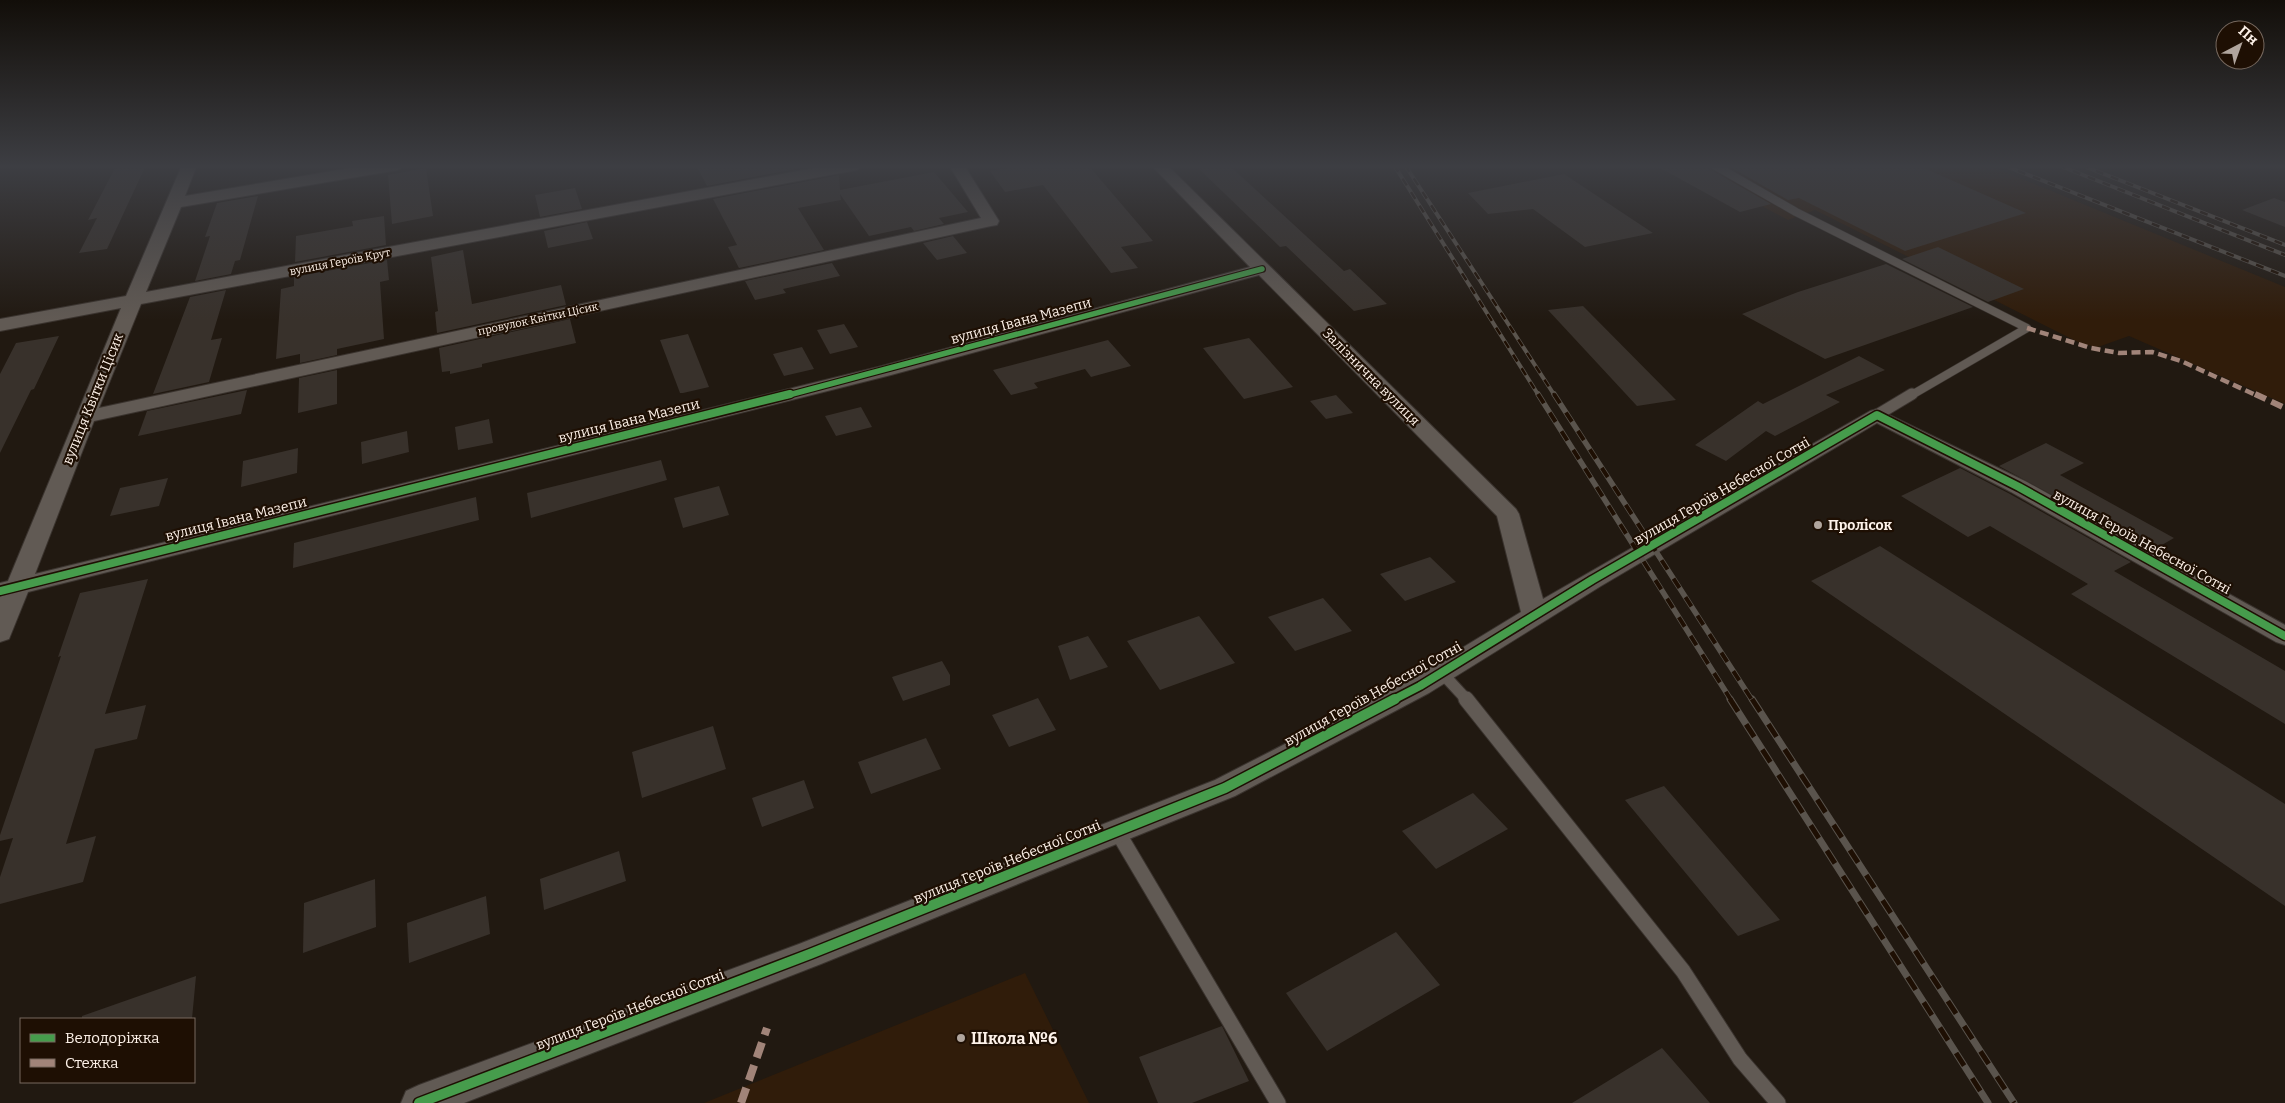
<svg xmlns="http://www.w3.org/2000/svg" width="2285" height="1103" viewBox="0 0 2285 1103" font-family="Bitter,serif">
<rect width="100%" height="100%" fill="#211911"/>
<g fill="#301c0a">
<path d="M1684,165h304l297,122v117l-156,-68 -31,11 -16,-3 -267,-134 -27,10z"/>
<path d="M1025,973l64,130h-385z"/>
</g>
<g fill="#38312b">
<path d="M146,165l-39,84 -28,4 18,-35 -9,2 28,-54z"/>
<path d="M696,165h121l-110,21z"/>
<path d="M1026,165h62l65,76 -32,6 17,21 -27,5 -68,-88 -38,7 -15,-21z"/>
<path d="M1195,165h34l115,106 6,-2 37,35 -33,7 -68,-65 -6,1z"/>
<path d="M1655,165h53l3,5 60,34 -31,8z"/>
<path d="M1727,165h190l109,48 -121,38 -106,-53 -11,2z"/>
<path d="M426,168l7,48 -41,8 -4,-49z"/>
<path d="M934,172l34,40 -29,6 5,6 -30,7 -3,-4 -42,9 -29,-42 1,6 -43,8 26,42 -85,18 -11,-21 9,-2 -24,-46 126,-24 1,15z"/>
<path d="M1564,174l89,59 -68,14 -52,-38 -45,5 -20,-21z"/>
<path d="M575,188l7,21 -42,8 -5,-22z"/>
<path d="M258,196l-18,64 -5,1 -4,13 -36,7 15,-45 -5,1 12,-34z"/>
<path d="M2274,198l11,4v25l-43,-17z"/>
<path d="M384,216l2,29 -91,17 1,-26 57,-10 -1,-5z"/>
<path d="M587,222l6,17 -45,9 -4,-17z"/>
<path d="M953,236l14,17 -30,7 -14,-17z"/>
<path d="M1938,247l86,42 -36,13 -86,-43z"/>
<path d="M463,250l9,54 89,-19 5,20 -129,28 -2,-21 3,-1 -7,-54z"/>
<path d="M387,260l2,20 -9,2 4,57 -47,10v6l-37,8v-9l-24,5 5,-70 13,-3v-9z"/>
<path d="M832,263l8,13 -57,13 3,4 -31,7 -10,-19z"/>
<path d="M1886,264l87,43 -148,52 -83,-45 56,-22z"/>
<path d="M226,290l-15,50 11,-2 -13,44 -56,12 37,-97z"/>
<path d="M1583,306l93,94 -39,6 -89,-96z"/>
<path d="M570,319l6,24 -94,21v3l-32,7v-3l-8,1 -3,-24z"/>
<path d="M844,324l14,23 -28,7 -13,-24z"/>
<path d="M688,334l21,53 -26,6h-3l-20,-53z"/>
<path d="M59,336l-25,53 -3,1 -31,63v-79l16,-31z"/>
<path d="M1249,338l44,49 -49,12 -41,-51z"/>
<path d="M1108,340l23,26 -40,11 -6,-8 -51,14 4,5 -27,7 -18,-25z"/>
<path d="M802,347l12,22 -30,7 -11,-22z"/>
<path d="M1859,356l26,14 -59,25 14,7 -65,34 -9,-5 -40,30 -31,-16 63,-44 5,3z"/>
<path d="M337,370v34l-39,9 1,-35z"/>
<path d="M247,390l-6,24 -103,22 9,-25z"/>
<path d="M1336,395l17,18 -27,6 -16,-18z"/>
<path d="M861,407l11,20 -36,9 -11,-20z"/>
<path d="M489,419l4,24 -35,7 -3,-23z"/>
<path d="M407,431l2,21 -47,12 -1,-22z"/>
<path d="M2046,443l38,20 -24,12 114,63 -21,12 -154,-84z"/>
<path d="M298,448l-1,25 -56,14 2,-26z"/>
<path d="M661,460l6,20 -136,38 -4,-25z"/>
<path d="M1960,468l50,26 121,68 -17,9 171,100v53l-214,-130 17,-10 -98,-58 -22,11 -67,-41z"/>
<path d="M168,478l-9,28 -49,10 10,-28z"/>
<path d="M719,486l10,29 -46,13 -9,-30z"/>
<path d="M476,497l3,23 -186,48 1,-25z"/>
<path d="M1880,546l405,258v102l-474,-325z"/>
<path d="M1430,557l26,25 -51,19 -25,-27z"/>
<path d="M148,579l-43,135 41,-9 -9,34 -42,10 -29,95 30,-8 -13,46 -83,22v-27l13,-39 -13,3v-6l61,-179 -3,1 22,-64z"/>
<path d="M1323,598l29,33 -57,20 -27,-34z"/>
<path d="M1199,616l36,47 -75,27 -33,-49z"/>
<path d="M1088,636l20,31 -38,13 -12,-34z"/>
<path d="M942,661l8,14v10l-47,16 -11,-24z"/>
<path d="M1038,698l18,32 -47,17 -17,-32z"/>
<path d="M713,726l13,43 -84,29 -10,-46z"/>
<path d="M926,738l15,31 -70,25 -13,-32z"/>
<path d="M804,780l10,28 -52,19 -10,-29z"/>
<path d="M1664,786l116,134 -42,16 -113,-136z"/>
<path d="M1473,793l35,36 -72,40 -34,-38z"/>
<path d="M619,851l7,30 -82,29 -4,-31z"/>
<path d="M375,879l1,48 -73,26 1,-50z"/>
<path d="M486,896l4,38 -81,29 -2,-40z"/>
<path d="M1396,932l44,53 -113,66 -41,-58z"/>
<path d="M196,976l-4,43h-110v-3z"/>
<path d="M1222,1026l27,55 -57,22h-34l-19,-46z"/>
<path d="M1662,1048l48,55h-138z"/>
</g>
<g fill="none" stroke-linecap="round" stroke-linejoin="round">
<g stroke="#3a332e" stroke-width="9">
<path id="lane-far2" d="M1714,165l82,47 231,116 -117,68"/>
</g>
<g stroke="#3a332e" stroke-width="13">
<g id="lane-far1">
<path d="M1877,415l35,-21"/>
<path d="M1442,673l25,27"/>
</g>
</g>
<g stroke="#3a332e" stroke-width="17">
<g id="lane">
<path d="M1466,699l217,272 57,88 38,44"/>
<path d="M1117,831l161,272"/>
</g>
</g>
<g stroke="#3a332e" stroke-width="2">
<path id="street" d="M182,165h15l-12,31 183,-31h37l-7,5 -217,37 -35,85 684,-127h34l-7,5 -716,134 -42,104 882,-190 -32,-53h15l35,56 -2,4 -6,1 -897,195 -59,153 843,-207 372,-100 -99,-102h16l349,344 3,5 24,85 327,-188 7,-2 150,73 258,143v20l-9,-3 -265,-150 -134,-69 -276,163 -172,107 -194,103 -414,168 -357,139h-63l5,-12 13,-6 380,-141 416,-164 196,-101 110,-67 -24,-96 -238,-241 -368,100 -863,217 -19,47 -9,3v-59l8,-2 113,-273 -121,23v-12l126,-23z"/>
</g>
<use href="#lane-far2" stroke="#615a54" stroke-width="8"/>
<use href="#lane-far1" stroke="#615a54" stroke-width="11"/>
<use href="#lane" stroke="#615a54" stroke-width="15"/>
<use href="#street" fill="#615a54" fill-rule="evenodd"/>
<g stroke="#5a544d" stroke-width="4">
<g id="rail-far2">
<path d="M1394,165l145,231"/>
<path d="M1405,165l150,231"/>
<path d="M2003,165l282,111"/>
<path d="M2058,165l227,90"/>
<path d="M2081,165l204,80"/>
</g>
</g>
<g stroke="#5a544d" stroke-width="5.5">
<g id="rail-far1">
<path d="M1538,394l193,306"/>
<path d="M1554,394l198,306"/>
</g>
</g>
<g stroke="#5a544d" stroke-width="7">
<g id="rail">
<path d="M1730,699l258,404"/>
<path d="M1752,699l262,404"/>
</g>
</g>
<use href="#rail-far2" stroke="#1e0f03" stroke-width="2.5" stroke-dasharray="8" stroke-linecap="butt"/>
<use href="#rail-far1" stroke="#1e0f03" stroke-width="4" stroke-dasharray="11" stroke-linecap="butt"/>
<use href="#rail" stroke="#1e0f03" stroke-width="5" stroke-dasharray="15" stroke-linecap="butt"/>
<path stroke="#a18479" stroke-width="4.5" stroke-dasharray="9 4.5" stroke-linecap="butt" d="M2027,328l64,20 28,5 33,-1 29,9 77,35"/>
<path stroke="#a18479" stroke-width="6" stroke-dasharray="12 6" stroke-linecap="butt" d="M2255,394l30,14"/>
<path stroke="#a18479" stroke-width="8" stroke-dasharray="16 8" stroke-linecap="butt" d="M741,1103l26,-75"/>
<g stroke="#1e0f03" stroke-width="8">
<path id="cycleway-far2" d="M785,396l477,-127"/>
</g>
<g stroke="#1e0f03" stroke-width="11">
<g id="cycleway-far1">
<path d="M0,591l790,-197"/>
<path d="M1393,700l27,-14 172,-106 285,-165 142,72 266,149"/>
</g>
</g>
<g stroke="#1e0f03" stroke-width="13">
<path id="cycleway" d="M419,1103l391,-149 415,-166 170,-89"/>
</g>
<use href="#cycleway-far2" stroke="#469c4c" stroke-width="5.5"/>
<use href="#cycleway-far1" stroke="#469c4c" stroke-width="8"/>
<use href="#cycleway" stroke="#469c4c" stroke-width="10"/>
</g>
<linearGradient id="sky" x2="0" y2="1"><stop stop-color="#120e09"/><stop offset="0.52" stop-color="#3d3e43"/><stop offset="1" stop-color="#3d3e43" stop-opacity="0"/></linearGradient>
<rect width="2285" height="320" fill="url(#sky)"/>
<g fill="#b0a59d" stroke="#1e0f03" stroke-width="2">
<circle cx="1818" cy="525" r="5"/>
<circle cx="961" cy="1038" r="5"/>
</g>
<g text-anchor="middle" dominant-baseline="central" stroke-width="4.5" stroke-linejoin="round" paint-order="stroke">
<g font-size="11" fill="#fdf1e8" stroke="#1e0f03">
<text transform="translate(340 262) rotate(-11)">вулиця Героїв Крут</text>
<text transform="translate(538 319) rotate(-12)">провулок Квітки Цісик</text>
</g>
<g font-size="14" fill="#fdf1e8" stroke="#1e0f03">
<text transform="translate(1021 321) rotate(-15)">вулиця Івана Мазепи</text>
<text transform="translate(1371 377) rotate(45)">Залізнична вулиця</text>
<text transform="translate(93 399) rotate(-68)">вулиця Квітки Цісик</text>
<text transform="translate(629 421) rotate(-14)">вулиця Івана Мазепи</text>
<text transform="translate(1722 491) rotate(-30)">вулиця Героїв Небесної Сотні</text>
<text transform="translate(236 519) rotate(-14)">вулиця Івана Мазепи</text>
<text transform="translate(2142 542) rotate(29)">вулиця Героїв Небесної Сотні</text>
<text transform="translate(1373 694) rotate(-29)">вулиця Героїв Небесної Сотні</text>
<text transform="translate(1007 862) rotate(-22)">вулиця Героїв Небесної Сотні</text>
<text transform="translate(630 1010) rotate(-21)">вулиця Героїв Небесної Сотні</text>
</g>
<g font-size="14" font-weight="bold" fill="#fdf1e8" stroke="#1e0f03" text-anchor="start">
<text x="1828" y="525">Пролісок</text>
</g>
<g font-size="16" font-weight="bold" fill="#fdf1e8" stroke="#1e0f03" text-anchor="start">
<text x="971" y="1038">Школа №6</text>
</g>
</g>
<rect x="20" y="1018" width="175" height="65" fill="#1e0f03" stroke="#77695f"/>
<rect x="30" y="1034" width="25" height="8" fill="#469c4c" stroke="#77695f"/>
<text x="65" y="1043" font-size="15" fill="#fdf1e8">Велодоріжка</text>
<rect x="30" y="1059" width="25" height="8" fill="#a18479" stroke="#77695f"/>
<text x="65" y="1068" font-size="15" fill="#fdf1e8">Стежка</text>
<g transform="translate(2240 45) rotate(41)"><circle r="24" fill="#1e0f03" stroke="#77695f"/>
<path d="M0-4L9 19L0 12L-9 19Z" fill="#b0a59d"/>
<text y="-8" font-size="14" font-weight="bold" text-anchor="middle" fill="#fdf1e8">Пн</text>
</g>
</svg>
